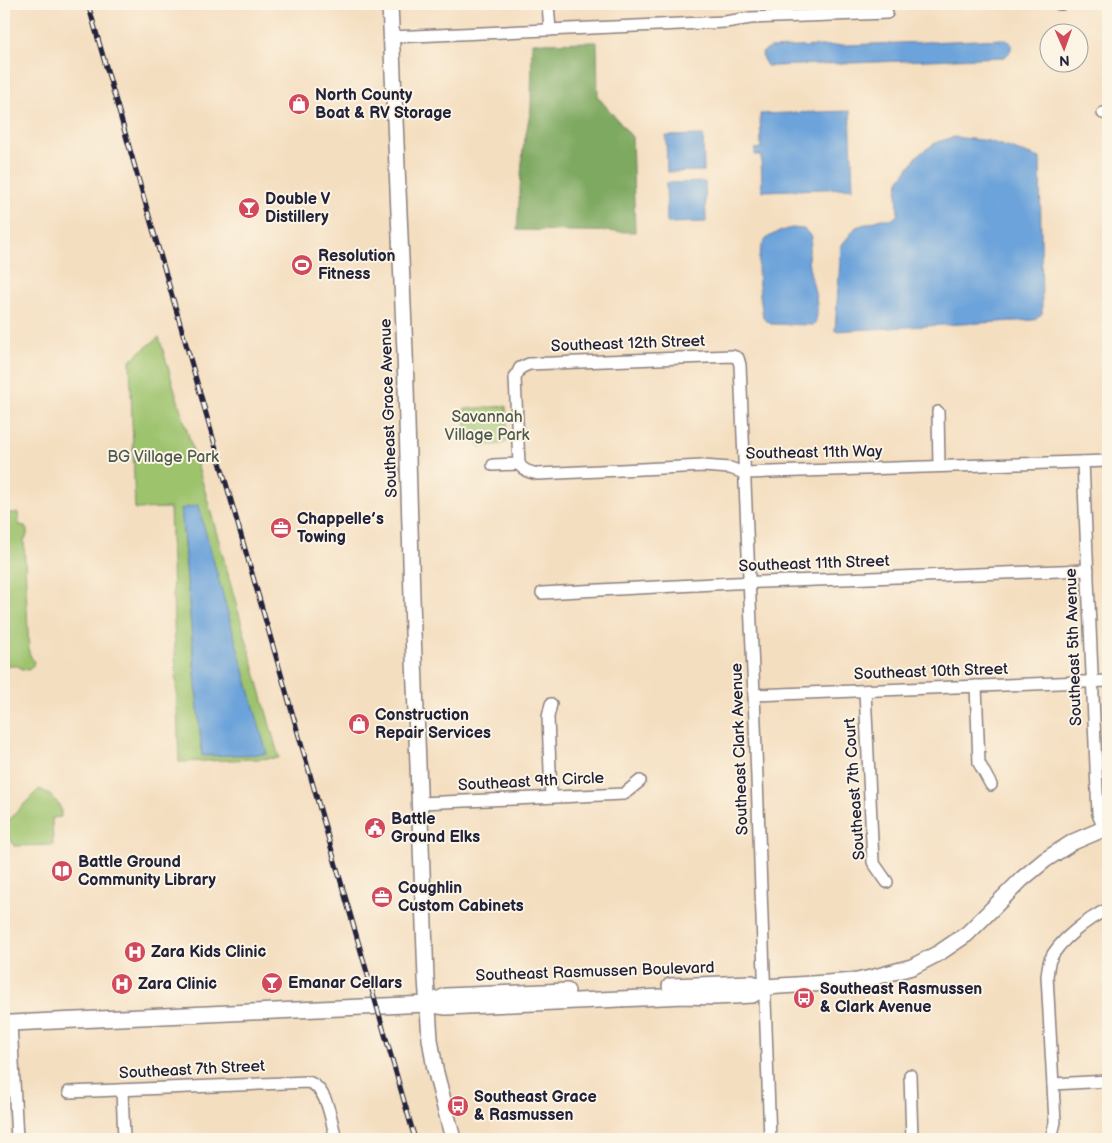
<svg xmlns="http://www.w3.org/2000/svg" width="1112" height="1143" viewBox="0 0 1112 1143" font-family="'Balsamiq Sans',sans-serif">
<rect width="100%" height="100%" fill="#fcf5e5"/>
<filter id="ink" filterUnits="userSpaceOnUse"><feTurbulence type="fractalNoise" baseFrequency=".02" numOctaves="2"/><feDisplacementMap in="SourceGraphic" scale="10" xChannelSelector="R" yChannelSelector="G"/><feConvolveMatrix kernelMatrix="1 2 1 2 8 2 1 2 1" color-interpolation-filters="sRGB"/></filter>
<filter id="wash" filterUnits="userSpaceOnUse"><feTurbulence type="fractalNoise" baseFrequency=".0096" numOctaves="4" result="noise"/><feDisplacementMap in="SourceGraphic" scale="20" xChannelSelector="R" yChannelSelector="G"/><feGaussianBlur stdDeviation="1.12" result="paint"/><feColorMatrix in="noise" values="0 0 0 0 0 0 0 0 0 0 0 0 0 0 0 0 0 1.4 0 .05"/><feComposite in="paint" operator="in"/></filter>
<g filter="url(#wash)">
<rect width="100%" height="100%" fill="#f4dec0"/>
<g fill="#9dc36d" stroke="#607254" fill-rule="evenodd">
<path d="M159,337l44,147 76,274 -100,4 -9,-254 -35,1 -5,-149zM198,505l68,249 -64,1 -21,-246z"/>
<path d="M506,406l2,35c-8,6 -19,2 -27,7l-15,-18 -2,-21z"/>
<path d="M4,513h14l1,12 6,1c3,6 3,9 -1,14l5,113 5,9 -2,5 -4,3 -6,-1 -4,-3h-14z"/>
<path d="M39,789c6,1 20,13 22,20 0,1 0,7 0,8l-9,1 1,27 -39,1 -4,-8 -6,-4 2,-7 -2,-2z"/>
</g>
<path fill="#7ea960" stroke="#50664e" d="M597,42l1,55 34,40 3,95 -118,-2 6,-81 8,-41 1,-65z"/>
<g fill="#6ca3da" stroke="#47628a">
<path d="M1004,39l7,4c1,7 -1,9 -6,14l-232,9h-6l-4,-7 -1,-6 7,-5z"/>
<path d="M850,111l3,77 -91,3 -1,-36h-6v-6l6,-1 -1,-34z"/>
<path d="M703,135l1,36 -37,1 -1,-36z"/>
<path d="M954,137l35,4 51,17 2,156 -8,6 -199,11 6,-85 15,-19 26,-8h11l5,-5 -1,-21 2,-12 19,-26 19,-13z"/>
<path d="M705,182l1,40 -39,1 -1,-40z"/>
<path d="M792,228l12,1 8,8c-1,7 -4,16 -4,23 2,19 15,49 6,65l-43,-1 -8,-6c-2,-20 -13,-70 7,-82 7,-4 15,-6 22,-8z"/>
<path d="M198,505l69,249 -65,2 -21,-247z"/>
</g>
</g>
<g filter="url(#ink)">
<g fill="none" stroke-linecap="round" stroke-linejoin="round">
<g stroke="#8b807e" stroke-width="14">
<g id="street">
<path d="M548,4l2,26"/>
<path d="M1059,4h3"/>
<path d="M391,37l334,-15 26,-4 136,-5"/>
<path d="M1103,113h5"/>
<path d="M938,412l1,54"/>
<path d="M1083,462l15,352 6,15"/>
<path d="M519,464l-4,-86 5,-10 9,-4 203,-8 6,2 2,7 14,330 16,444"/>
<path d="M519,464c5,7 10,8 19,10l165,-8 27,2 14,5 364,-12"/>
<path d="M493,465l26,-1"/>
<path d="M542,593l191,-10 355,-13"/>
<path d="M976,686l3,77 12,22"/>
<path d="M865,691l8,171 14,20"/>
<path d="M754,695l354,-14"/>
<path d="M551,797l-3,-80 3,-13"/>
<path d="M420,803l204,-9 16,-13"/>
<path d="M11,1023l6,116"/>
<path d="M910,1075l2,64"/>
<path d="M1053,1084l55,-3"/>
<path d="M122,1090l2,49"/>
<path d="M69,1092l239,-10c20,6 23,39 28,57"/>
<path d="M1051,1139l4,-17 -8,-146c1,-5 1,-11 3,-16 8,-19 39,-42 58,-51"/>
</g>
</g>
<g stroke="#8b807e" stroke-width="18">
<g id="secondary">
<path d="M390,4l15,348 8,280 13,346 4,61 5,30 18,70"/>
<path d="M670,986l81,-3 14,4"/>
<path d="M427,1004l19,-8 121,-5"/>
<path d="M4,1026l7,-3 416,-19 19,3 238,-11 31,1 37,-2 13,-8 92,-6 18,-4 37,-10 27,-14 28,-19 55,-55 23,-19 28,-18 35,-15"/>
</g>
</g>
<use href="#street" stroke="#fff" stroke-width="11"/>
<use href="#secondary" stroke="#fff" stroke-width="15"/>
<g stroke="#22223b" stroke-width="5">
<path id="rail" d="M88,4l327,1135"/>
</g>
<use href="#rail" stroke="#fcf5e5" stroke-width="3" stroke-dasharray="9" stroke-linecap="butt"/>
</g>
</g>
<defs>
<g id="shop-disc" transform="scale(1.125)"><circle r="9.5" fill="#d1495b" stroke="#fcf5e5"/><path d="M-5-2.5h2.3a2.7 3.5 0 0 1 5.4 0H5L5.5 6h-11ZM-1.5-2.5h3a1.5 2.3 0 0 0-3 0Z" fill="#fff"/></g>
<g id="bar-disc" transform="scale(1.125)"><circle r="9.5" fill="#d1495b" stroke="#fcf5e5"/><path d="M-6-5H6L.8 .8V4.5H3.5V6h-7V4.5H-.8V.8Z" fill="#fff"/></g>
<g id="stadium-disc" transform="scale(1.125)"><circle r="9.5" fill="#d1495b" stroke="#fcf5e5"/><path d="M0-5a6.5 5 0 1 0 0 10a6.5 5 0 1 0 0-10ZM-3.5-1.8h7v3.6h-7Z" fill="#fff"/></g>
<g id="office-disc" transform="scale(1.125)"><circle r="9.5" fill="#d1495b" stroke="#fcf5e5"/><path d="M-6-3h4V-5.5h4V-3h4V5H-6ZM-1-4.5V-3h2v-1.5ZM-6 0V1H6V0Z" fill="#fff"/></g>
<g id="civic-disc" transform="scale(1.125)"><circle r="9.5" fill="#d1495b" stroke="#fcf5e5"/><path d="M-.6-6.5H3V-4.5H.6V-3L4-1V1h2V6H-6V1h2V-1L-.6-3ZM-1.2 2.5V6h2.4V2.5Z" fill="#fff"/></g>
<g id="library-disc" transform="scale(1.125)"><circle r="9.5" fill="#d1495b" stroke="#fcf5e5"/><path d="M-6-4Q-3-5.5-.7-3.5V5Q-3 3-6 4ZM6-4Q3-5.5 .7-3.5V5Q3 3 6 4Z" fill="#fff"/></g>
<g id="hospital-disc" transform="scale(1.125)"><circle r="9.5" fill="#d1495b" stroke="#fcf5e5"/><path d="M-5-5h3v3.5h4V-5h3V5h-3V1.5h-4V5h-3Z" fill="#fff"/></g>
<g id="bus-disc" transform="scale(1.125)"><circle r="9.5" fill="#d1495b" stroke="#fcf5e5"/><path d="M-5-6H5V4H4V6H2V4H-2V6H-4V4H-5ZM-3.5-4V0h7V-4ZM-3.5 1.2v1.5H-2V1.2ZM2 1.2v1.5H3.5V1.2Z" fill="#fff"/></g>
</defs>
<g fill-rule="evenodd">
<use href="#shop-disc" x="299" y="104"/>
<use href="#bar-disc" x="249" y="208"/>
<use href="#stadium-disc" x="302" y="265"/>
<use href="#office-disc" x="281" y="528"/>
<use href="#shop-disc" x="359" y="724"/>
<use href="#civic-disc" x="375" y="828"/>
<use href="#library-disc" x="62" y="871"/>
<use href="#office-disc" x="382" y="897"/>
<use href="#hospital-disc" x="135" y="952"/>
<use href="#bar-disc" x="272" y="983"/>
<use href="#hospital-disc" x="122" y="984"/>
<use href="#bus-disc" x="804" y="998"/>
<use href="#bus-disc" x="458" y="1106"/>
</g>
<g text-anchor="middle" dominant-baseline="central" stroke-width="4" stroke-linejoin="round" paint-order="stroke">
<g font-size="16" font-weight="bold" fill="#22223b" stroke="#fcf5e5" text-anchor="start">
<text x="315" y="95">North County<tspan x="315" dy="18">Boat &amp; RV Storage</tspan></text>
<text x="265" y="199">Double V<tspan x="265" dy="18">Distillery</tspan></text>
<text x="318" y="256">Resolution<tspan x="318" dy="18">Fitness</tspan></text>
<text x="297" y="519">Chappelle’s<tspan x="297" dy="18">Towing</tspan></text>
<text x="375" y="715">Construction<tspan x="375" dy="18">Repair Services</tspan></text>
<text x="391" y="819">Battle<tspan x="391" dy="18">Ground Elks</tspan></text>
<text x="78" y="862">Battle Ground<tspan x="78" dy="18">Community Library</tspan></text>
<text x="398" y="888">Coughlin<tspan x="398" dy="18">Custom Cabinets</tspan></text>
<text x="151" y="952">Zara Kids Clinic</text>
<text x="288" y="983">Emanar Cellars</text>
<text x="138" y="984">Zara Clinic</text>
<text x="820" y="989">Southeast Rasmussen<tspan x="820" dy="18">&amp; Clark Avenue</tspan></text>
<text x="474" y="1097">Southeast Grace<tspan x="474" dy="18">&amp; Rasmussen</tspan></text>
</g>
<g font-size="16" fill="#22223b" stroke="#fcf5e5">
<text transform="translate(628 344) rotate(-2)">Southeast 12th Street</text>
<text transform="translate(389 408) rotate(-92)">Southeast Grace Avenue</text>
<text transform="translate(814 453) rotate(-1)">Southeast 11th Way</text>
<text transform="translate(814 564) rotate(-2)">Southeast 11th Street</text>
<text transform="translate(1074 647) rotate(-92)">Southeast 5th Avenue</text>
<text transform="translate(931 672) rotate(-2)">Southeast 10th Street</text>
<text transform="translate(740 749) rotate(-92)">Southeast Clark Avenue</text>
<text transform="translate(531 782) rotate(-3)">Southeast 9th Circle</text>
<text transform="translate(855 789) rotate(-94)">Southeast 7th Court</text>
<text transform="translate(595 972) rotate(-2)">Southeast Rasmussen Boulevard</text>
<text transform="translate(192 1070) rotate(-3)">Southeast 7th Street</text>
</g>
<g font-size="16" fill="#4d5a4c" stroke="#fcf5e5">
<text x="487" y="417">Savannah<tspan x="487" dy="18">Village Park</tspan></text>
<text x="163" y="457">BG Village Park</text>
</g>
</g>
<rect width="1112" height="1143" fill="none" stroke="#fcf5e5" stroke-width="20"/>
<g transform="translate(1064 48) rotate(178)"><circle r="24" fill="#fcf5e5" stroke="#a5a1a1"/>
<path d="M0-4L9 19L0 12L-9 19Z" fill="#d1495b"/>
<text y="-8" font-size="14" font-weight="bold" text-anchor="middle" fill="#22223b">N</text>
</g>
</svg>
